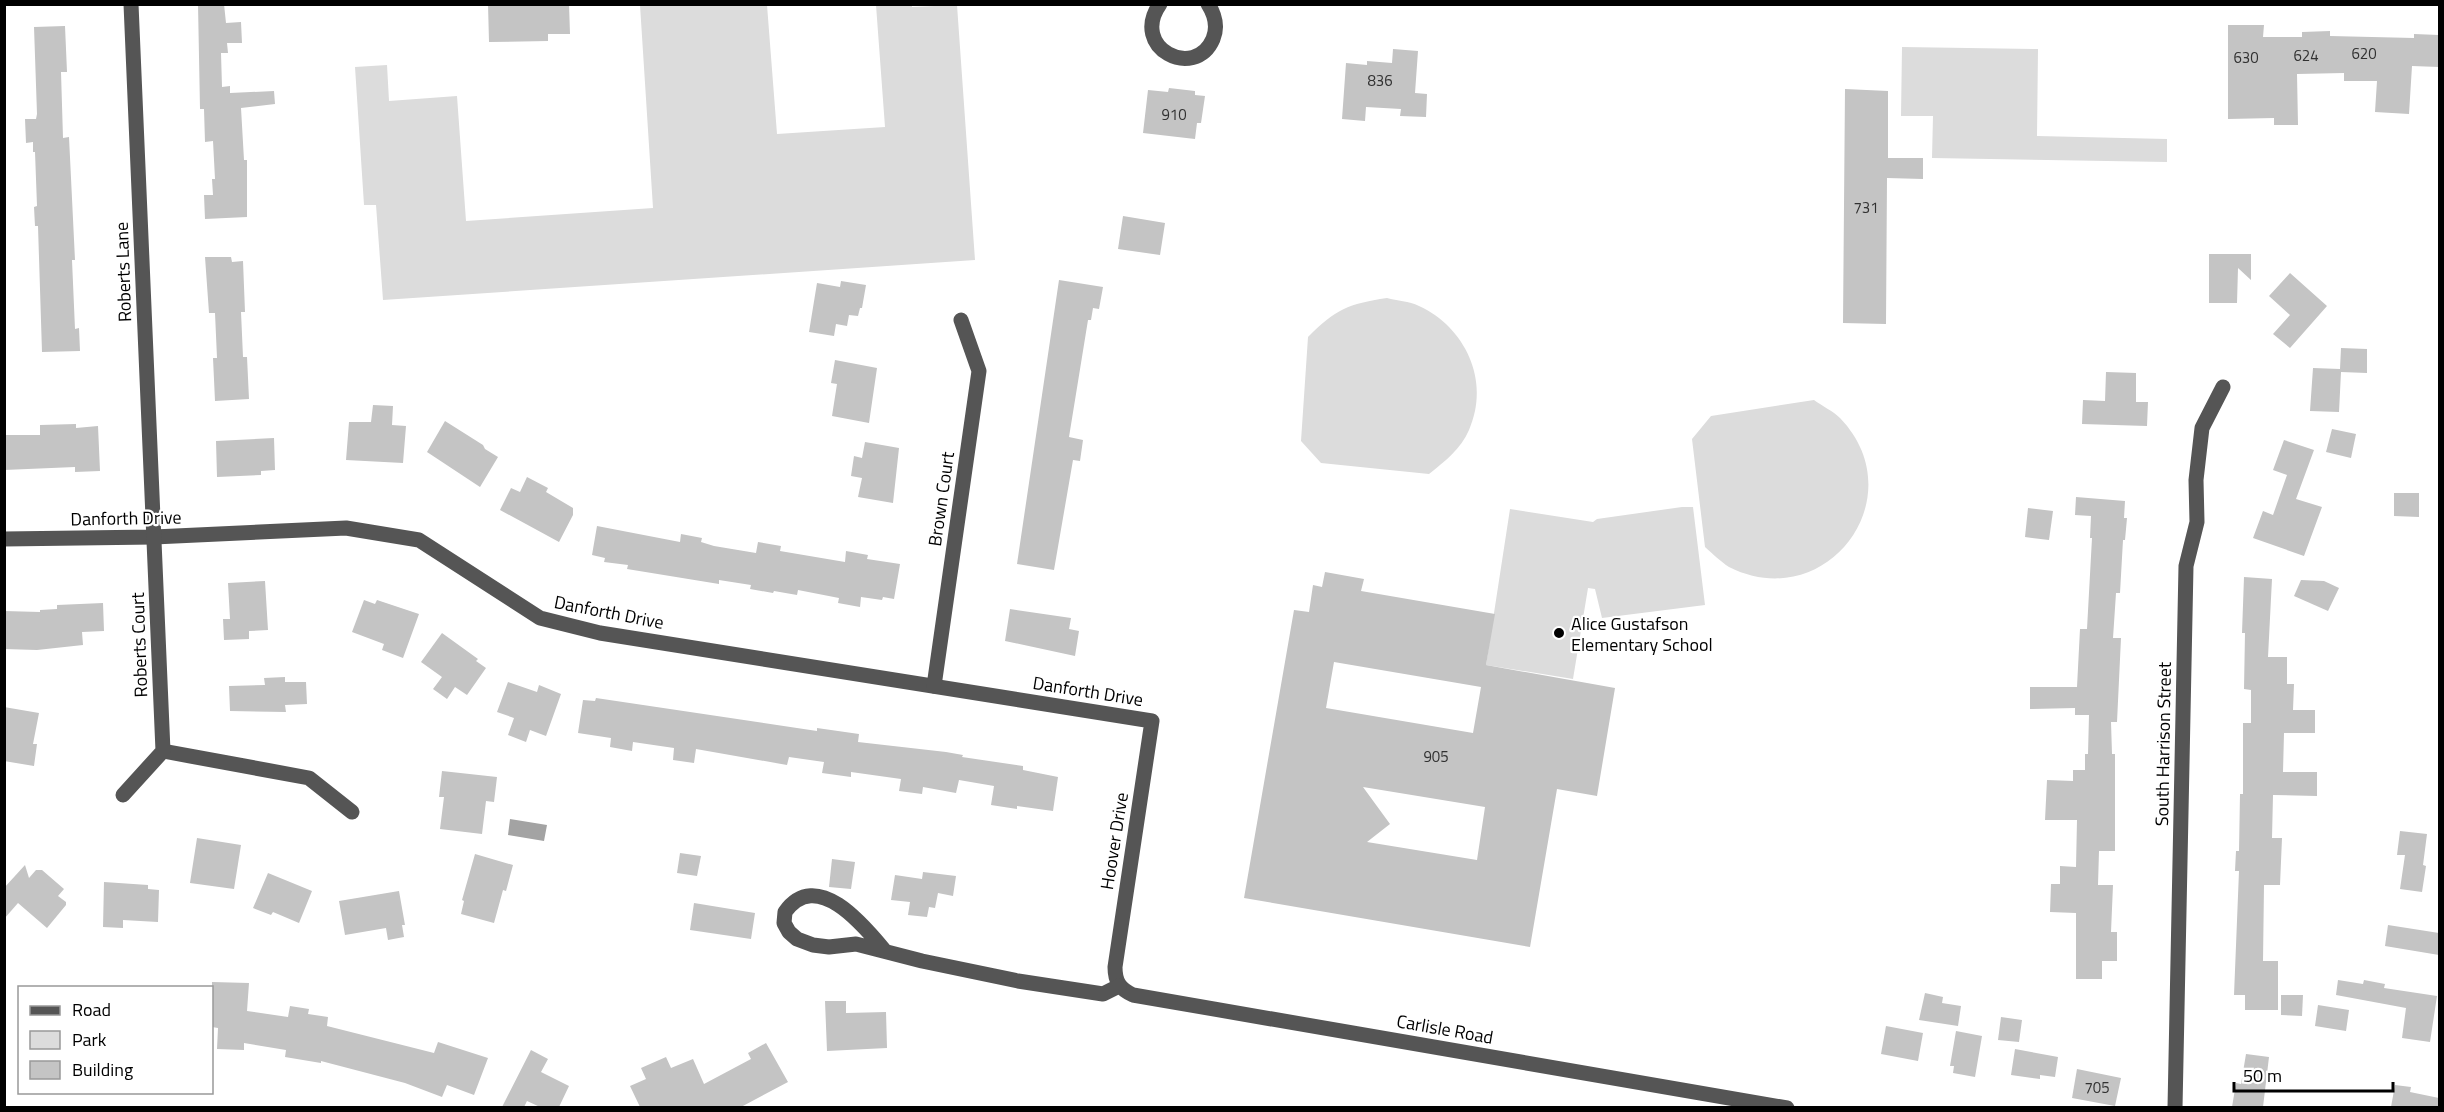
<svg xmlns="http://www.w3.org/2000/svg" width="2444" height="1112" viewBox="0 0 2444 1112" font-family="'Titillium Web',sans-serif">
<rect width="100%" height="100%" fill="#fff"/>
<g fill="#dcdcdc">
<path d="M640,5h127l10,129 108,-7 -9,-122h36v2l45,-2 18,255 -592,40 -7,-95h-12l-9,-138 32,-2 2,36 68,-5 9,125 187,-13z"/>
<path d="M1902,47l136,2 -1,87 130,3v23l-235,-4 1,-42h-32z"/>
<path d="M1387,298c10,3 22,3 32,8 46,21 72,75 50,124 -8,19 -24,31 -40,44l-108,-11 -20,-22 7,-104c28,-28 40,-33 79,-39z"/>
<path d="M1814,400c8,6 19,11 26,18 76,79 -14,198 -111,149 -8,-5 -17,-14 -24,-20l-13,-108 19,-23z"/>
<path d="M1682,507h11l12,98 -103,13 -7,-29 -7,-1 -15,91 -87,-14 24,-156 83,13 4,-3z"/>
</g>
<path fill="#a3a3a3" d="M510,819l37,6 -3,16 -36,-6z"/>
<g fill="#c4c4c4" fill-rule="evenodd">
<path d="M198,4h26l2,19 15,-1 1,21h-15l1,10h-7l1,34 8,-1v7l44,-2 1,13 -34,4 3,52h3v57l-42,2 -1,-24h9l-1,-16h3l-2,-38 -8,1 -1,-33h-4z"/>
<path d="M488,4h81l1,30h-22v7l-59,1z"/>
<path d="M2228,25h36l-1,12h39v-5l28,-1v5l84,2v-4l25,1v32l-27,-1 -3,48 -34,-2 2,-31h-33v-8l-47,1 1,51h-24v-7l-46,1z"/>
<path d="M65,26l2,46h-6l2,66 6,-1 6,123h-3l3,69 4,-1 1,23 -38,1 -4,-126h-3l-1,-19 3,-1 -2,-54h-2v-10l-7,1 -1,-24h11l1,-5 -3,-87z"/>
<path d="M1393,49l25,2 -3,42 12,1 -1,23 -26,-1 1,-7 -35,-2 -1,14 -23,-2 4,-56 21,2v-4l25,2z"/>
<path d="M1169,88l26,3v4l10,1 -4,27h-4l-2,16 -52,-6 5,-43 20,2z"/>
<path d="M1845,89l43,2v67h35v21l-36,-1 -1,146 -43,-1z"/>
<path d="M1123,216l42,7 -5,32 -42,-6z"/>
<path d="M2209,254h42v26l-13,-12 -1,35h-28z"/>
<path d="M205,257h26l1,5 11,-1 2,51h-4l2,45h4l2,42 -34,2 -2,-43h4l-2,-45h-6z"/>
<path d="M2290,273l37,33 -37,42 -17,-14 17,-19 -21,-19z"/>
<path d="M1059,280l44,7 -4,22 -6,-1 -2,12h-3l-19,117 14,3 -3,21 -7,-1 -19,110 -37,-6z"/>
<path d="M841,281l25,4 -4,23h-2l-2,8 -9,-1 -2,11 -11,-2 -2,12 -25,-4 8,-49 23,4z"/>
<path d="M2341,348l26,1v24l-26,-1 -2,40 -29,-1 3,-43 27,1z"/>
<path d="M835,360l42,8 -8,55 -37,-7 5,-32 -6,-1z"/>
<path d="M2106,372l30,1v29h12l-1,24 -65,-2 1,-24 22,1z"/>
<path d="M373,405l20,1 -1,19 14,1 -3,37 -57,-3 3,-38h22z"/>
<path d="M445,421l38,24 2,4 13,8 -18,30 -53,-35z"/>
<path d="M76,424v4l22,-2 2,45 -25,1v-5l-71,3v-35h36v-10z"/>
<path d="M2332,429l24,5 -5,24 -25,-6z"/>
<path d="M274,438l1,32 -14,1v4l-44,2 -1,-36z"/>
<path d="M2284,440l30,10 -18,49 26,8 -18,49 -51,-18 10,-27 10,4 14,-40 -14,-5z"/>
<path d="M865,442l34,6 -6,55 -35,-6 4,-19 -11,-2 3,-20 8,2z"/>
<path d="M527,477l21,11 -2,4 27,16v7l-14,27 -59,-32 11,-22 9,4z"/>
<path d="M2394,493h25v24l-25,-1z"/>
<path d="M2076,497l49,4 -1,17h3l-2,22h-2l-3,53h-4l-3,45h8l-4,84h-6l1,32h3v97h-16l-1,34h15l-2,47h6v29h-15v18h-26v-66l-26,-1 1,-28h9v-18l16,1 1,-47h-32l2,-40 26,1v-11h12v-16h3l1,-39h-14v-7l-45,1v-22h47l3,-58h7l5,-91h-2l1,-22 -16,-1z"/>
<path d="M2028,508l25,3 -4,29 -24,-3z"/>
<path d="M597,526l83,16 1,-8 21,4 -1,4 13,4 42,7 2,-11 23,4 -1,5 65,11 1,-11 22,4 -1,4 33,5 -6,35 -11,-2 -1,3 -21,-3 -1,10 -22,-4 1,-5 -41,-8 -1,5 -23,-4 -1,2 -23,-4 1,-4 -32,-5v4l-92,-15 1,-4 -24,-3 1,-4 -13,-3z"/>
<path d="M1325,572l39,7 -3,12 134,23 -9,51 129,23 -18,108 -40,-7 -27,158 -286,-49 50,-288 15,2 4,-27 9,2zM1334,662l147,25 -8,46 -147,-25zM1363,787l122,20 -8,53 -110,-18 23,-18z"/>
<path d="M2244,577l28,2 -4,78h19v27h7l-1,26h22v23h-31l-1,39h34v24l-44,-1 -1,43h10l-2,47h-16l-1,76h15v49h-33v-15h-11l5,-124h-4l1,-20h3l1,-57h3v-71h8v-33l-7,-1 1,-56h-3z"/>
<path d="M2301,580l23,1 15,7 -11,23 -34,-15z"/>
<path d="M265,581l3,49 -19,1v8l-25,1 -1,-21h7l-2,-36z"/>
<path d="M364,600l11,4 2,-4 42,14 -16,44 -21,-8 2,-6 -32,-12z"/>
<path d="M103,603l1,28 -22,1 1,13 -46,5 -33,-1v-38l36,1v-2l17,-1v-4z"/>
<path d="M1010,609l61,9 -2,11 10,2 -4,25 -70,-15z"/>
<path d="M442,633l36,26 -2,2 10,7 -19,27 -12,-8 -8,12 -14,-10 9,-12 -21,-15z"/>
<path d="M285,677v5h21l1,22 -22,1 1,7 -56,-1 -1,-25 36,-1 -1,-7z"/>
<path d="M508,682l29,10 2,-7 22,9 -15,42 -16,-6 -4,12 -18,-7 6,-17 -17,-6z"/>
<path d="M596,698l221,33v-3l42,6 -1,8 88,10 17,3 -1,2 61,9v4l35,7 -5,34 -36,-5v3l-26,-4 3,-19 -35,-6 -3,13 -33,-6 -1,7 -23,-3 2,-12 -50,-7v5l-29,-4 2,-11 -35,-5 -2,8 -91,-16 -2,14 -21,-3 1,-12 -41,-6 -1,9 -22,-4 1,-9 -33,-5 5,-33 12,1z"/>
<path d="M4,707l35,6 -6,31h4l-3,22 -30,-5z"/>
<path d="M442,771l55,6 -3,25 -8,-1 -4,33 -42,-5 4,-32h-5z"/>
<path d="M2400,831l27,3 -4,31 3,1 -4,26 -22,-3 5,-34h-8z"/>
<path d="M197,838l44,7 -7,44 -44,-6z"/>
<path d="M680,853l21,3 -4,20 -20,-3z"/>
<path d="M475,854l38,11 -7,26 -3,-1 -9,33 -33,-9 3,-13 -2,-1z"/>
<path d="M832,859l23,3 -4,27 -22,-2z"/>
<path d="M25,865l4,13 7,-8h6l22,19 -6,7 8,6v3l-19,23 -29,-25 -14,16v-31z"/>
<path d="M923,872l33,4 -3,20 -15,-3 -3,15 -6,-1 -2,10 -19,-2 2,-13 -19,-2 4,-25 27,4z"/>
<path d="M268,873l44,18 -13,32 -26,-11 -2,3 -18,-7z"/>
<path d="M104,882l44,3v4l11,1 -1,32 -35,-2v8l-20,-1z"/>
<path d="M399,891l6,34h-3l2,12 -16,3 -2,-12 -41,7 -6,-34z"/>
<path d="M694,903l61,10 -4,26 -61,-9z"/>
<path d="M2388,925l51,8v22l-54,-9z"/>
<path d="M2338,980l25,4 1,-4 21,4 -1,4 53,8 -7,46 -28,-4 4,-30 -70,-13z"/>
<path d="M212,982l37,1 -2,28 41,6 2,-11 19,3 -1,5 20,3 -1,9 107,27 4,-11 50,16 -14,37 -27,-10 -5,12 -37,-14 -84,-22v2l-36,-6 1,-7 -42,-7v7l-27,-1 1,-21 -6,-1z"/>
<path d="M1925,993l18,4 -1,6 19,3 -3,20 -39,-6z"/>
<path d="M2281,995h22l-1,21 -21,-1z"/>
<path d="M825,1001h21v12l40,-1 1,36 -60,3z"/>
<path d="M2318,1005l31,5 -3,21 -31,-5z"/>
<path d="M2001,1017l21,3 -3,22 -21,-2z"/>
<path d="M1886,1026l37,7 -5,28 -37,-7z"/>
<path d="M1956,1031l26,5 -7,41 -22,-4 1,-7h-4z"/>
<path d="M766,1043l22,39 -47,25h-101l-10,-21 16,-7 -5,-11 25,-11 5,11 22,-9 11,25 47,-25 -3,-6z"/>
<path d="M2015,1049l43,8 -3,20 -15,-2v4l-29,-4z"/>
<path d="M531,1050l17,9 -7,13 28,14 -10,21h-19l-13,-6 -3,6h-22z"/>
<path d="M2246,1054l23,3 -6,50h-31l4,-24 5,1z"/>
<path d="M2077,1069l44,9 -6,28 -43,-8z"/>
<path d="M2395,1085l16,2 -1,5 29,6v9h-48z"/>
</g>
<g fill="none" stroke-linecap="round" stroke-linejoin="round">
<g stroke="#555" stroke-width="15">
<path d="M1160,4c-31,44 35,77 53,35 5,-12 2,-24 -5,-35"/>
<path d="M4,539l150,-2 192,-9 73,12 121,78 60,15 552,88 -37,246c0,15 5,22 18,28l654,113"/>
<path d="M934,686l45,-315 -18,-51"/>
<path d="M163,751l146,27 43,34"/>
<path d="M123,795l40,-44 -32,-747"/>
<path d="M885,951c-20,-24 -68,-84 -100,-39l-1,11 5,9 8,7 16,6 16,2 27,-3 66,17 96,20 85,13 16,-8"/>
<path d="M2175,1108l11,-542 11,-44 -1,-42 6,-52 21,-41"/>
</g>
</g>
<circle fill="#000" stroke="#fff" stroke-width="2" cx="1559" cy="633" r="6"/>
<g text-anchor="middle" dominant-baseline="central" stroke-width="4.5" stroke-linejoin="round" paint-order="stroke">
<g font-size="15" fill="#313131">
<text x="2364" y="53">620</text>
<text x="2306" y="55">624</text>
<text x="2246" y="57">630</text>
<text x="1380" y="80">836</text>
<text x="1174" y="114">910</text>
<text x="1866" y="207">731</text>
<text x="1436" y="756">905</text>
<text x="2097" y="1087">705</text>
</g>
<g font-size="18" fill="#000" stroke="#fff">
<text transform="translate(123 272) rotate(-92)">Roberts Lane</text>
<text transform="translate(941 499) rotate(-82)">Brown Court</text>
<text transform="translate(126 518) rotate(-1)">Danforth Drive</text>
<text transform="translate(609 612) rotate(11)">Danforth Drive</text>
<text transform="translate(139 645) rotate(-92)">Roberts Court</text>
<text transform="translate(1088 691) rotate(9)">Danforth Drive</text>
<text transform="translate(2163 744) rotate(-89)">South Harrison Street</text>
<text transform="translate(1114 841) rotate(-81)">Hoover Drive</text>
<text transform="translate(1445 1029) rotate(10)">Carlisle Road</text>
</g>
<g font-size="18" fill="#000" stroke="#fff" text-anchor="start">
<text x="1571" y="623">Alice Gustafson<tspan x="1571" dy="21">Elementary School</tspan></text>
</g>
</g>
<rect width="2444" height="1112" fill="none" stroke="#000000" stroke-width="12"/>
<rect x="18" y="986" width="195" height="108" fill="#ffffff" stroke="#999999" stroke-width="1.5"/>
<rect x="30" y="1006" width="30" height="9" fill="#555555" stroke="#999999" stroke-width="1.5"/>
<text x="72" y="1016" font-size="18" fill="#000000">Road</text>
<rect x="30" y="1031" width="30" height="18" fill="#dcdcdc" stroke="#999999" stroke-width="1.5"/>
<text x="72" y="1046" font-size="18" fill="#000000">Park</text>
<rect x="30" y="1061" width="30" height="18" fill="#c4c4c4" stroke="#999999" stroke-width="1.5"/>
<text x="72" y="1076" font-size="18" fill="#000000">Building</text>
<path d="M2234 1082v9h159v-9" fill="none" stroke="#000000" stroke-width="3"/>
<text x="2243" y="1082" font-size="18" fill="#000000" stroke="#ffffff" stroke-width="4.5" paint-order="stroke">50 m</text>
</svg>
